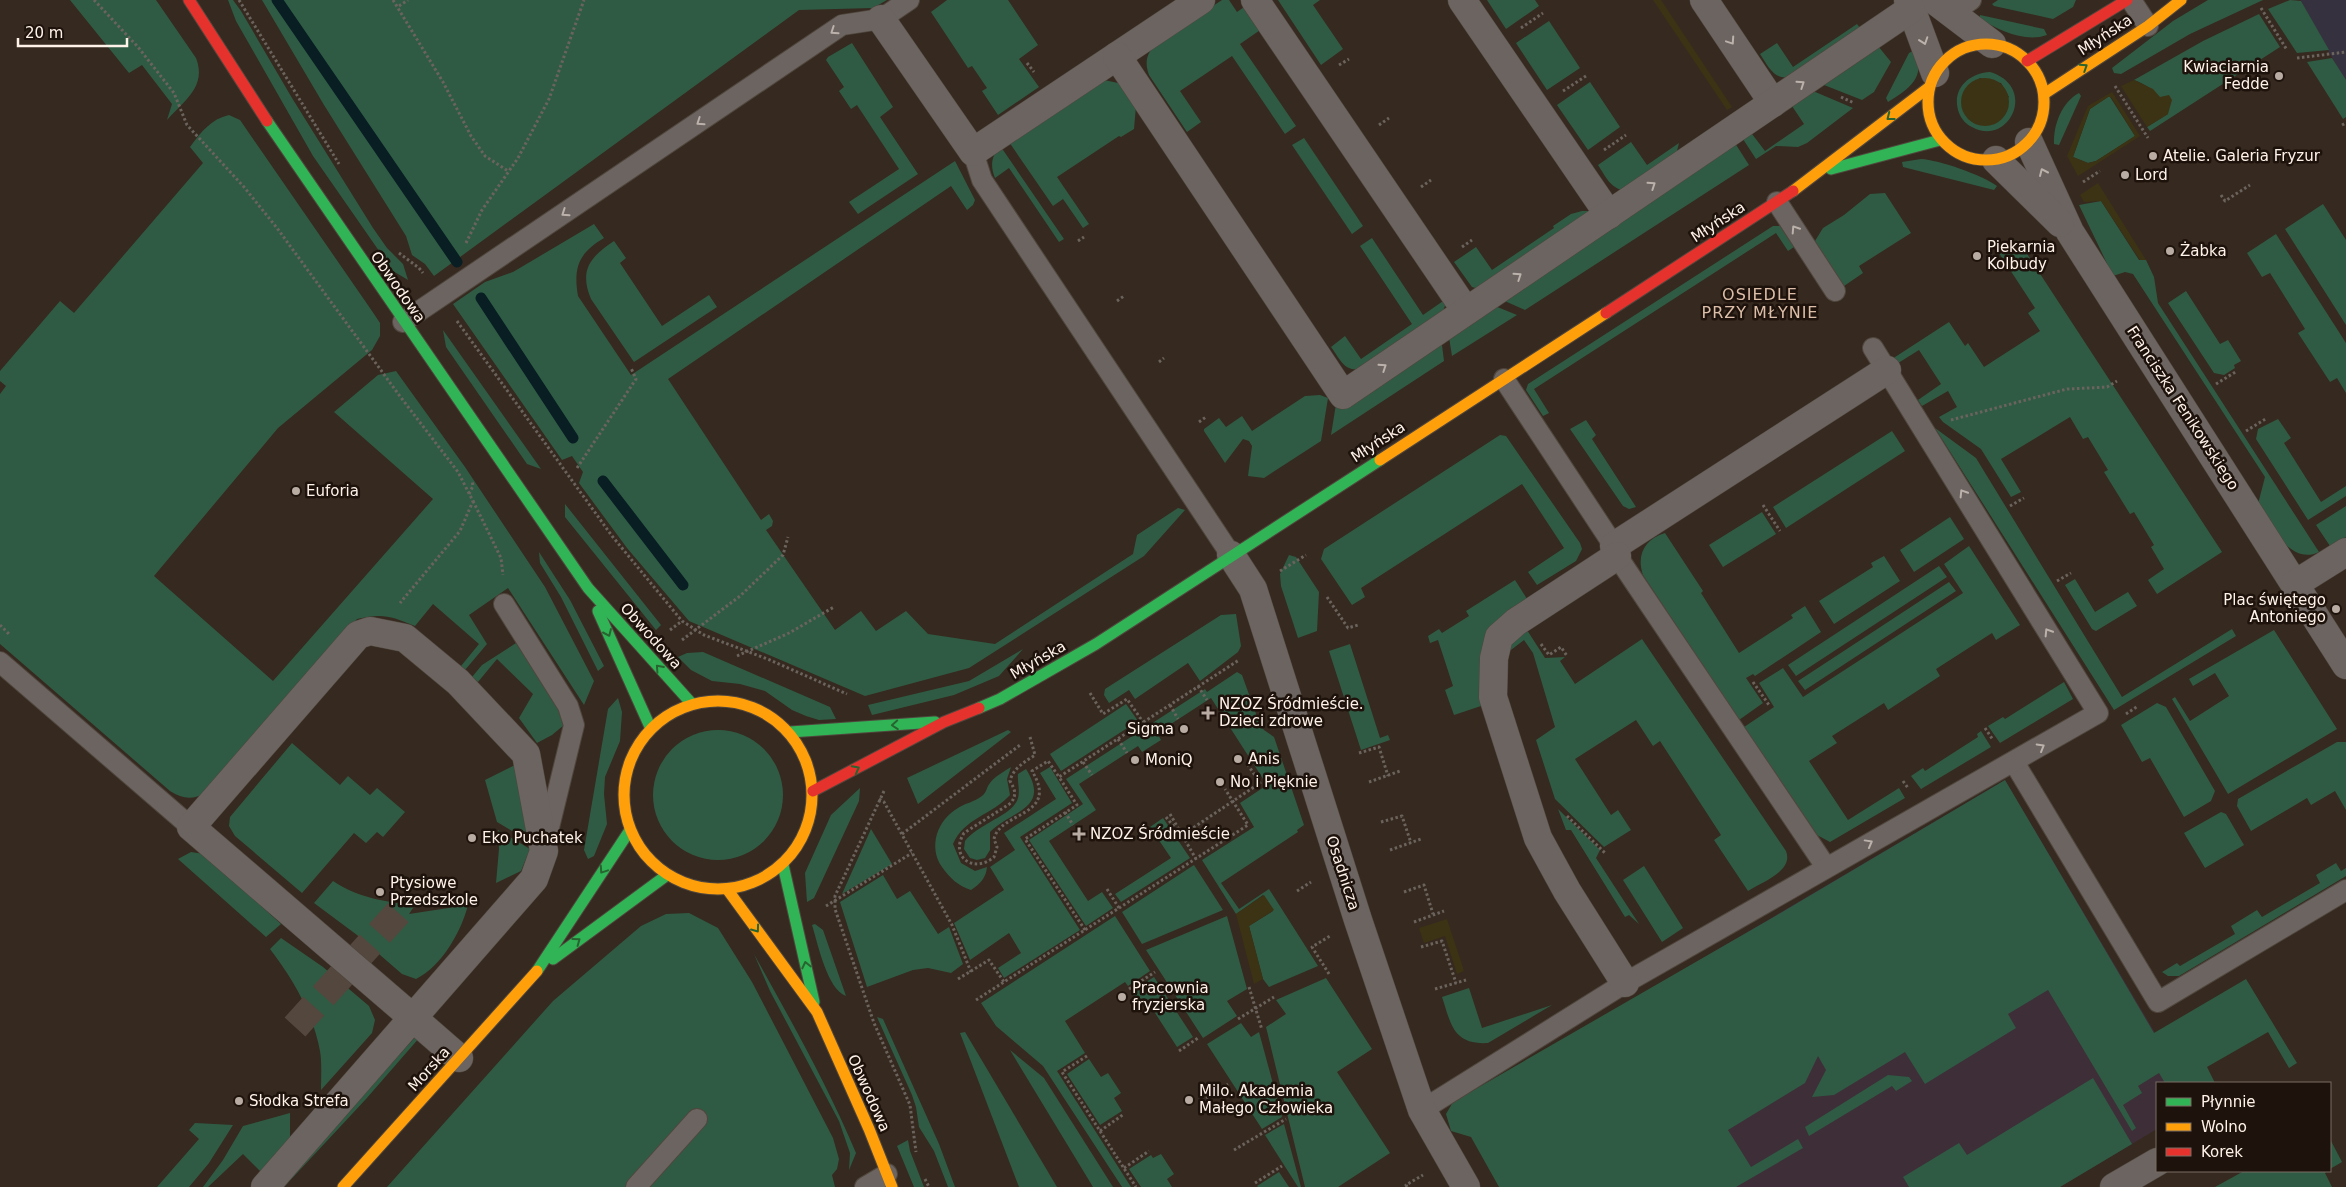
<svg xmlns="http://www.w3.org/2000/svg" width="2346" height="1187" viewBox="0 0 2346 1187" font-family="'DejaVu Sans',sans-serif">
<rect width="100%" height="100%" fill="#36291f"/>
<path fill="#36313e" d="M2300,0h46v83l-45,-82z"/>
<path fill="#3e2e38" d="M2005,780l180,303h-28v46l-97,58h-544l70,-160z"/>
<g fill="#2f5b44" fill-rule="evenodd">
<path d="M70,0h86l40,58c11,28 -11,42 -29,62l5,-16 -30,-39 -13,8z"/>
<path d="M228,0h5l8,11 51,87 81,130 14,20 16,16 5,16 -15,-9 -80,-115 -77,-135z"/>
<path d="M262,0h625l-14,8 -74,2 -365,266 -9,-12 -13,-9 -6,-19 -82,-131z"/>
<path d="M947,0h61l30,45 -19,14 20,28 -41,28 -16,-24 5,-3 -15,-22 -4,2 -37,-56z"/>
<path d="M1222,0h7l8,12 10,-7 16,23 -23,16 56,82 -11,8 -53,-78 -52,35 21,31 -14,10 -38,-57c-5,-14 -2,-22 8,-32z"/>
<path d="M1278,0h42l-7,5 30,44 -22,16z"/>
<path d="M1487,0h48l4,6 -33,23z"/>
<path d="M1998,0h78l-3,7 -20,12 -59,-13 -2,-2z"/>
<path d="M2208,0h55l-73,34 -69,40 -7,-1 -2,-5 61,-47z"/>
<path d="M2290,0l11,1 28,49 -32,3 -29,-44z"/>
<path d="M2259,14l21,33 -130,84 -3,-4 21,-13c-9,-18 -15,-27 -34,-34l69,-39z"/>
<path d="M1980,15l64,14 3,6c-22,8 -48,-5 -67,-16z"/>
<path d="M1549,21l31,47 -33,22 -31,-47z"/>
<path d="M1857,24l3,4 -71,49c-15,3 -21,-11 -29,-23l17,-11 16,24z"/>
<path d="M852,43l41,64 -13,10 38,57 -60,40 -9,-12 50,-33 -42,-64 -6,4 -12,-18 5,-4 -18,-27 2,-3z"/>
<path d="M1878,46l13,16 -17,30 -12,8 -43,-17z"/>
<path d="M1915,50c11,28 -5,38 -27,52l-2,-4 23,-45z"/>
<path d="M2332,58l14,22v37l-3,2 -36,-57z"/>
<path d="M1990,72c49,15 18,76 -18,55 -7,-3 -12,-10 -14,-17 -6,-22 12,-37 32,-38zM1980,78l21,5 8,14 -30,27c-23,-10 -21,-36 1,-46z"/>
<path d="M1104,80l14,3 18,23 -2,23 -13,8 -2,-1 -62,41 32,47 -6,4 -20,-29 -10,7 -44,-64z"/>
<path d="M1590,82l30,45 -32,23 -31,-45z"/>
<path d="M1813,91l40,17 -46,35 -9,4 -22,-1 -20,13 -15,-23 8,-6 16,21 39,-27 -14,-21z"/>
<path d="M2079,93l2,3 -22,49 -5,-1c-1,-19 8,-42 25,-51z"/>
<path d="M2108,97h2l25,39 -39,25 -8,2 -15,-6 17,-48z"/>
<path d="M229,115l11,5 132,191 8,12v13l-8,14 -94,78 -124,148 119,105 160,-182 -99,-87 44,-37 18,-4 69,96 80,120 49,94 -10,24 -76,-117 -39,27 18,29 -22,26 -4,-4 18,-22 -46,-40 -18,22c-25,-10 -31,-13 -58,-7l-151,174c-14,7 -23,6 -36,-2l-170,-147v-250l6,-8 -6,-5v-10l60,-70 14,12 129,-150 -13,-16c11,-15 21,-28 39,-32z"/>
<path d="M1304,138l59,88 -11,8 -60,-89z"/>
<path d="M1733,140l16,25 -224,145 -27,-12z"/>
<path d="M1631,142l16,23 32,-22 -4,16 -50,32c-15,-3 -19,-14 -27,-26z"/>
<path d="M1001,147l63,92 -5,3 -50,-74 -14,10c-5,-12 -4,-23 6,-31z"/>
<path d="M1921,159c18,1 61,16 76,27l-3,4 -91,-23 -1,-5z"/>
<path d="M955,161l20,39 -2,5 -6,5 -16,-24 -283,193 93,141 8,-6 4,7 -1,5 -6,4 69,100 26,-19 15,20 30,-20 22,23 67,10 138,-90 4,-19 41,-27 7,2 -41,46 -175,112 -104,28 -176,-75 -62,-73 -48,-65 4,-11 -11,-16 -10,4 -109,-156 32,-22 28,-10 81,-48 10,14c-25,15 -31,29 -26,58l53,79z"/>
<path d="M1885,193l26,40 -52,33 4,7 -19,13 -29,-45 8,-13 21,-13 26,-21z"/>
<path d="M2101,201l38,59h7l8,17 4,26 161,249c-30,14 -48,-28 -61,-48l7,-27 -132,-203 -8,-2 -12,4 -34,-71z"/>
<path d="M2323,204l23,36v85l-61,-96z"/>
<path d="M1582,211h9l-112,78 -7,-2 -18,-25 22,-15 16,23 62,-42 -1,-2 18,-12z"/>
<path d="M1773,226h7l14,21 -6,4 -12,-18 -242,156 15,24 -6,3 -17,-26 2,-6z"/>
<path d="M2276,234l70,109v50l-9,-15 -7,4 -32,-49 7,-4 -35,-56 -8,4 -15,-24z"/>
<path d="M1372,238l51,77 23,-16 1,2 -7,17 -79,51c-17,3 -21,-10 -30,-22l14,-11 16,23 51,-35 -52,-78z"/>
<path d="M2018,240l204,312 -65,42 -9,-14 16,-11 -13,-22 3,-2 -20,-33 -4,2 -26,-42 4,-2 -20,-33 -5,2 -13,-22 -69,42 20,33 -10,5 -30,-48 -38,-27 -4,-5 18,-10 -9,-16 -26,15 -4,-6 23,-16 -22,-34 -24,15 -3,-6 57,-37 16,24 3,-3 16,24 56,-36 -12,-18 7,-5 -36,-55z"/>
<path d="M614,241l12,17 -6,5 42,63 47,-31 8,12 -83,55 -43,-63c-12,-29 -1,-42 23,-58z"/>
<path d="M2186,291l34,53 8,-4 13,21 -7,4 1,3 -11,7 -10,-2 -46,-70z"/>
<path d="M1490,304l27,11 -65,41 -4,-25z"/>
<path d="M443,330l98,139 -14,-5 -81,-117z"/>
<path d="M1441,337l3,24 -113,74 5,-31z"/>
<path d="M1320,395l8,3 -7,43 -57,37 -16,-2 4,-30 -3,-5 -6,-2 -18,24 -21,-32v-2l15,-11 7,9 16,-11 10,15 53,-35z"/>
<path d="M2278,419l13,19 -7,5 37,59 25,-16v10l-38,24 -52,-81 2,-10z"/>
<path d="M1586,420l10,15 -4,4 44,68 -7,2 -6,-3 -53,-77z"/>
<path d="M1935,428l41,30 146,239 110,-68 4,7 -122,74z"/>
<path d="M1892,431l13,20 -119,77 -13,-21z"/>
<path d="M1500,435l6,1 74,107 2,6 -6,12 -39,24 -9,-13 36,-24 -42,-64 -161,104 4,9 -13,8 -31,-46 3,-10z"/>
<path d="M565,504l96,121 -5,5 -91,-113z"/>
<path d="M2346,506v31l-16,9 -14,-21z"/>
<path d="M1762,512l14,22 -53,33 -14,-22z"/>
<path d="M1950,517l14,22 -50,33 -14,-22z"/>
<path d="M1665,533l38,58 -2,2 38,60 54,-35 -2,-3 14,-9 16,26 -66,44 -2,-2 -7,4 17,25 -24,17 -96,-145c-7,-20 2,-36 22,-42z"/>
<path d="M1969,546l51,79 -24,15 -4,-7 -56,36 4,7 -52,34 -4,-7 -52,33 5,7 -28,18 39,59 51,-32 6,10 -75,44 -13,-7 -73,-108 30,-20 -15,-24 24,-15 20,29 160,-104 -19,-29z"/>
<path d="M539,552l31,48 34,66 -6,5 -37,-74 -21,-34z"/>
<path d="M1289,555l7,2 23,35 -2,39 -19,7 -17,-52 -1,-12z"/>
<path d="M1884,556l16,25 -66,43 -15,-23 54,-34 -2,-4z"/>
<path d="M1939,566l8,11 -151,99 -8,-11z"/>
<path d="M2075,579l20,33 33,-20 9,14 -41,25 -4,-2 -27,-44z"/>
<path d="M1515,580l14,22 -28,18 -14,84 -33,11 -9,-25 8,-4 -15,-46 -8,3 -2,-7 11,-7 3,4 27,-17 -3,-5z"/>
<path d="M1949,582l7,9 -151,99 -7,-9z"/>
<path d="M1236,614l5,32 -3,6 -38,29 -12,-18 -53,36 -6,-9 -20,13 -5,-8 1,-6 116,-74z"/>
<path d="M1527,630l18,28 20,-1 -5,4 15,23 67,-45 144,212c8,20 -24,31 -38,40l-34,-51 7,-5 -61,-94 -7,5 -17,-26 -61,39 36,56 7,-5 13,20 -27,17 -49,-48 -19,-59 19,-13 -22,-74 -9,-13 -17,13 1,-9z"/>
<path d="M2274,630l63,99 -109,65 -56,-95 3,-2 15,24 39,-25 -14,-23 -22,13 -4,-7z"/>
<path d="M516,643l45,68 3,14 -12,10 -15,8 -18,-25 14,-24 -36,-35 -19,23 -6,-5 10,-12z"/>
<path d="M1350,644l30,94 8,-3 2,5 -29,10 -32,-99z"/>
<path d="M1023,649l-24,27 -45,19 -82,20 -4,-10 101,-24z"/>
<path d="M703,652l127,55 6,12 -17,1 -13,-4 -14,-6 -27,-19 -25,-7 -28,-3 -21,-11 -13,-13 9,-4z"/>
<path d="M1237,672l5,3 18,50 4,5 10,7 30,88 -7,5 1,2 -77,51 18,26 30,-20 49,77 -49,21 -6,-8 -14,-53 24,-15 -10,-16 -27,19 -34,-54 52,-33 -14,-24 27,-18 -56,-87 -54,35 4,7 -19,12 -4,-6 -59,38 17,26 -47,31 39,60 14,-9 11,16 -27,18 -57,-86 54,-36 -17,-25 139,-90 2,3z"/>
<path d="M2064,682l9,17 -73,44 -12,-17 15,-9 2,2z"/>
<path d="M618,698l4,14 -2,29 -15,36 -1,17 3,30 -13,32 -6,3 -4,-9 24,-141z"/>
<path d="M2157,703l9,4 49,84 -4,10 -27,16 -34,-59 -8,4 -21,-37z"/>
<path d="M1126,704l12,17 -77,50 -11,-17z"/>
<path d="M1008,730l3,2 -93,72 -11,-26z"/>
<circle cx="718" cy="795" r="65"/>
<path d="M1981,731l10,16 -70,42 -10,-13 12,-8 2,3 53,-34 -1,-3z"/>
<path d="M2337,742h9v68l-11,-19 -24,14 -4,-7 -56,33 -14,-25 1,-7z"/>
<path d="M292,743l48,42 8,-9 22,19 7,-7 28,24 -22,25 -6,-5 -11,11 -12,-10 -52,60 -67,-57 -6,-10 1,-9z"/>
<path d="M515,765l14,76 -32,-19 -12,-42z"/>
<path d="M1011,767l-4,12 3,16c-18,20 -46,23 -57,49l8,19 14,8 12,-4c-1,11 -7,17 -16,23 -13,-4 -21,-12 -29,-23 -14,-20 -5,-47 16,-59 8,-5 16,-6 24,-12 5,-4 4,-8 8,-13 4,-6 15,-12 21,-16z"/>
<path d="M1050,767l22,36 -52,34 60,93 -76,48 -6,-10 23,-15 -12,-20 -39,27 -16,-37 50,-33 -14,-23 25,-17 -11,-17 52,-34 -16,-26z"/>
<path d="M1026,769c25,40 -14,41 -36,63v18l-5,8 -8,2 -7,-2 -6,-9 1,-8c11,-15 41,-24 50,-37 7,-8 2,-21 3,-30z"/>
<path d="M2005,780l149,253 92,-54 51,84 -8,5 -21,-36 -61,35 8,16h-50l-6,-10 -21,13 4,7 -19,12 13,23 -4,3 -84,-141 -40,24 8,14 -91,56 -20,-32 -71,43 -22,2 14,-27 -8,-14 -13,27 -77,47 23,37 47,-28 5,9 -67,39h-237l-28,-50 -20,-6 -5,-17 7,-12 319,-184z"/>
<path d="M860,788l-1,13 -45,97 -7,4 -2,-29 26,-58z"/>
<path d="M1558,809l42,41 -4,8 43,66 -10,-9 -4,2 -54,-87h-5z"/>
<path d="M2221,812l5,2 18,31 -39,23 -21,-35z"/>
<path d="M1163,818l27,40 -69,44 -6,-8 56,-36 -21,-31z"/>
<path d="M871,829l21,35 -50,30z"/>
<path d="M498,830l32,19 -9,22 -25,12 3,-34z"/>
<path d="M191,852l13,2 77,70 -15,13 -88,-78z"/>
<path d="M2336,863l5,8 5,-3v8l-167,100h-11l-6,-4 15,-9 3,3 55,-32 -4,-8 26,-16 5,7 58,-34 -4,-8z"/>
<path d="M1194,865l29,45 -81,34 -20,-32z"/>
<path d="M1644,866l39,62 -21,14 -39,-62z"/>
<path d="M883,875l14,24 13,-8 28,43 11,-7 14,37 -12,9 -23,-5 -15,2 -46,17 -27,-85z"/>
<path d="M333,881c25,17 53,21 82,24l-6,9 59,-9c-7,27 -26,61 -52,74l-14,-5 -45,-39 -43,-32z"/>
<path d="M689,913l29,15 34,54 81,156 6,21 -2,10 -5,6 3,12h-448l166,-186 88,-75 25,-12z"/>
<path d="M1115,916l35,55 -22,15 -3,-4 -60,39 20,32 -28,18 74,116h-9l-79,-121 -47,-40 -15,-23z"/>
<path d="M1227,916l20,73 -20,12 10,15 -34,22 -57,-88z"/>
<path d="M815,924l8,6 23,66c-19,-7 -28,-52 -34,-71z"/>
<path d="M281,938l42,29 46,39 6,14 -3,13 -51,57c0,-13 1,-27 -1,-39 -7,-38 -27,-72 -50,-102z"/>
<path d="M754,954c36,65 73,130 102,199l-7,17 1,-17 -11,-32 -69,-130z"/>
<path d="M1154,977l39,60 -16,10 -29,-45 -7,4 -10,-14z"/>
<path d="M1326,978l46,71 -35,23 53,81 -52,34h-33l-39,-160 20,-13 -10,-14z"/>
<path d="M1469,988l13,40 70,-23 -64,38c-35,2 -37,-19 -46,-46z"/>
<path d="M877,1017l6,2 56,125 16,43h-7l-14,-36 -15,-24 -3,-20 -4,-12z"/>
<path d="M1241,1023l10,14 8,-5 23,85 -20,12 -55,-85z"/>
<path d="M965,1032l92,155h-38l-59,-154z"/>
<path d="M418,1034l2,3 -54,62 -82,88h-5z"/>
<path d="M1010,1050l34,28 69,109h-20z"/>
<path d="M1089,1059l12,18 7,-4 13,20 -7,5 8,13 -22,14 -33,-51z"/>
<path d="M1888,1075l21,2 3,4 -16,10 -4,-5 -83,50 -4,-9z"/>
<path d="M2093,1078l39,66 -72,43h-151l-6,-10 56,-34 8,12z"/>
<path d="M290,1113v28l-28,32 -19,-19 -35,33h-5l20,-27 20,-34z"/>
<path d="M195,1123l38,2 -24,38 -20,24h-32l42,-48 -10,-9z"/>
<path d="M1284,1124l17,63h-3l-33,-52z"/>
<path d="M2330,1139l12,23 -12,7z"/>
<path d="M908,1140l2,11 14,36h-10l-17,-41z"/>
<path d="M1161,1154l13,20 -7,5 5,8h-31l-12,-18 22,-14 2,3z"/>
<path d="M2244,1171h83l-2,2 7,14h-117z"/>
<path d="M1279,1172l10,15h-31l-1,-1z"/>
</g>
<g fill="#3c3315" fill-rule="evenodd">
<path d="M1653,0h8l71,107 -5,3z"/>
<circle cx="1985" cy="102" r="24"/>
<path d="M2134,80l19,9 7,8 9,-2 3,5 -4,14 -21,13 -26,-41z"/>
<path d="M2112,92l28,44 -62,40 -11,-20 21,-50zM2108,97h3l24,39 -39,25 -8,2 -15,-6 17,-48z"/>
<path d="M2098,183l48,77h-6l-39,-59 -17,1 -4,-7z"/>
<path d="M1264,895l10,15 -25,16 14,53 -9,5 -18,-70z"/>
<path d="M1447,919l17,52 -7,3 -12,-38 -21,7 -5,-15z"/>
</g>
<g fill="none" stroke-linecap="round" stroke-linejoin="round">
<g stroke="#081e22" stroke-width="11">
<path d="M277,0l180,262"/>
<path d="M481,298l92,140"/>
<path d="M603,481l80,104"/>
</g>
<path stroke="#54473d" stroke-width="28" stroke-dasharray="28 14" stroke-linecap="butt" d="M295,1027l111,-123"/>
<g stroke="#50463d" stroke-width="22">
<g id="lane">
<path d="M2131,0l17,26"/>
<path d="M1952,13l19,-13"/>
<path d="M973,152l9,28 249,375"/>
<path d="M1777,202l58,89"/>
<path d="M403,322l439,-297 39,-6 28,-19"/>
<path d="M1504,379l110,167 3,10 209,311"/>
<path d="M504,604l64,102 6,19 -29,119"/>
<path d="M0,662l191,165"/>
<path d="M2014,762l144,240 188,-112"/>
<path d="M1422,1110l203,-127 473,-270 -225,-365"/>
<path d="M636,1187l61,-68"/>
<path d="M865,1187l22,-13"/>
</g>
</g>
<g stroke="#50463d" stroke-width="29">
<g id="street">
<path d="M1255,0l211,311"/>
<path d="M1462,0l147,215"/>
<path d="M1704,0l69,103"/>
<path d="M1908,0l27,73"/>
<path d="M1934,0l58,44"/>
<path d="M881,19l92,133 228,-152"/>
<path d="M1117,56l226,339 568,-386"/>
<path d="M2029,142l41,90 276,433"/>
<path d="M1996,160l64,63"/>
<path d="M1614,546l273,-176"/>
<path d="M1231,555l22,34 105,331 64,190 44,77"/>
<path d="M1617,556l-101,66 -17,15 -5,21 -1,39 45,141 29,53 58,92"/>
<path d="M2295,584l51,-32"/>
<path d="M265,1187l269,-308 10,-28 -18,-97 -68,-72 -53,-44 -35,-7 -12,4 -167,192 222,191 46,40"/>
<path d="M2114,1187l43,-25"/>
</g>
</g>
<g stroke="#50463d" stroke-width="13">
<g id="fast">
<path d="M267,121l321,467 104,116"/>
<path d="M1831,169l109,-29"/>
<path d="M598,611l53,118"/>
<path d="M979,708l21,-9 96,-55 284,-184"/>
<path d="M790,732l145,-10"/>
<path d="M783,865l31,137"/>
<path d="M553,959l114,-84"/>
<path d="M537,971l93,-141"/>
</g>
</g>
<g stroke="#50463d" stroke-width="13">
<g id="slow">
<circle cx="1986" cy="102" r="58"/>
<path d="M2044,94l104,-68 33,-26"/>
<path d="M1793,191l135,-103"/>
<path d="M1380,460l226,-147"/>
<circle cx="718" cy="795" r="94"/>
<path d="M727,889l90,123 52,117 23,58"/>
<path d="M343,1187l194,-216"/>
</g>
</g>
<g stroke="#50463d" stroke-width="13">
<g id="jam">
<path d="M189,0l78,121"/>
<path d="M2027,61l100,-61"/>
<path d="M1606,313l187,-122"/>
<path d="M813,791l131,-69 35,-14"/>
</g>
</g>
<g stroke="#6b635d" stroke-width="3" stroke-dasharray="2.5 2.5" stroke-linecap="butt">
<path d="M94,0l44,47 36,46 13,32 57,62 33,41 122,167 59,77 15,29 -13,30 -60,72"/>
<path d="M239,0l100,164"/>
<path d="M393,0l50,82 28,54 14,20 23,15"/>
<path d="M399,6l9,-6"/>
<path d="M2261,8l26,42"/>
<path d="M1521,28l22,-15"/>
<path d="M2297,58l49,-6"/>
<path d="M1027,63l7,9"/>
<path d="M1339,65l10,-6"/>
<path d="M2115,86l33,52"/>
<path d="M1563,91l23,-15"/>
<path d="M1841,97l13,6"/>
<path d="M1379,125l10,-7"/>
<path d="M2342,125l4,-2"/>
<path d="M1604,150l22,-15"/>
<path d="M2083,182l17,-11"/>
<path d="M1421,187l10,-7"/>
<path d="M2221,195l4,6 25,-16"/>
<path d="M1078,241l6,-4"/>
<path d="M466,243l16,-33 36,-52 31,-59 35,-99"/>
<path d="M1462,247l10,-7"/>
<path d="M399,253l20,15 4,5"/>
<path d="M1117,301l7,-5"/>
<path d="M457,321l155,215 70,85 22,14 66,25 77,34"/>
<path d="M1159,362l5,-4"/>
<path d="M2216,384l21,-13"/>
<path d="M1951,420l116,-31 40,-2 10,-6"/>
<path d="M1199,422l7,-5"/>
<path d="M2246,431l21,-13"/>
<path d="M577,468l59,-89 -5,-11"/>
<path d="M469,494l4,-8 -1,-6"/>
<path d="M473,501l28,57 2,17"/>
<path d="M1763,505l17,26"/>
<path d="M2010,506l14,-8"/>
<path d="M1280,571l26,-16"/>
<path d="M2057,581l14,-8"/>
<path d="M1327,597l21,31 10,-3"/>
<path d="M0,625l9,9"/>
<path d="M670,630l12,-9"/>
<path d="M682,640l58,-44 43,-41 5,-18"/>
<path d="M1541,644l8,11 12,-8 6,9"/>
<path d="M737,656l52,-23 45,-26"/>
<path d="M1753,682l16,23"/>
<path d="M1198,686l9,14"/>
<path d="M1090,693l13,21 24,-15 16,23"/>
<path d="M1170,705l8,14"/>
<path d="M2126,714l12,-8"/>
<path d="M1985,728l8,12"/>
<path d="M1030,737l5,18c-10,7 -22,13 -25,26 5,9 7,13 1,22l-47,30c-15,24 10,41 30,24l3,-10 -3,-8c6,-28 66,-22 38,-68l16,-10 11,16"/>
<path d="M1118,739l9,14"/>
<path d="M1359,753l20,-6 9,29"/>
<path d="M1083,762l9,13"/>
<path d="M1903,781l5,7"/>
<path d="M1369,782l31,-11"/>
<path d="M884,791l-49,105v13l39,114 36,82 6,47"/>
<path d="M879,799l5,3 68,123 19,47"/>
<path d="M1065,812l8,13"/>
<path d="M1170,814l26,45"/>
<path d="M1567,816l38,37"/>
<path d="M1166,817l9,11"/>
<path d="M1381,822l21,-6 9,27"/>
<path d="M902,834l118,-89"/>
<path d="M1181,836l79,-53 -12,-18"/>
<path d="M1390,850l31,-11"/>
<path d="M1107,889l12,19"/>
<path d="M1297,891l14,-9"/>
<path d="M1404,892l20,-7 9,29"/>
<path d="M826,906l86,-53"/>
<path d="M1414,922l30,-11"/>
<path d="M1085,930l-60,-91 52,-34 -18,-28 180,-117"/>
<path d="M1421,947l21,-6 14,42"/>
<path d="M1329,974l-17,-27 18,-11"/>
<path d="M958,979l31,-19 15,22"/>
<path d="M1249,987l13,43"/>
<path d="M1129,989l26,-17"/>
<path d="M1435,989l31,-9"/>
<path d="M976,1000l272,-175 -23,-36"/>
<path d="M1238,1019l36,-22"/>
<path d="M1179,1051l19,-13"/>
<path d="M1087,1056l-25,16 74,115"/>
<path d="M1202,1101l26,-17"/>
<path d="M1100,1131l24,-17"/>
<path d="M1234,1150l52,-31"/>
<path d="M1124,1168l25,-17"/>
<path d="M925,1179l4,8"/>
<path d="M1255,1183l27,-17"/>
<path d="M1407,1187l-1,-2 17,-10"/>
</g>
<use href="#lane" stroke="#6b6460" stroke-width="20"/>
<use href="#street" stroke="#6b6460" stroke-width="28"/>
<use href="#fast" stroke="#30b455" stroke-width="11"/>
<use href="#slow" stroke="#ff9f0a" stroke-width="11"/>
<use href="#jam" stroke="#e5322d" stroke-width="11"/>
</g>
<defs><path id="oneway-chevron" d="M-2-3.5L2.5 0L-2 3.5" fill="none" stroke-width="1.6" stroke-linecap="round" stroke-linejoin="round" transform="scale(1.25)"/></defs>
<g stroke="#bcb2ab">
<use href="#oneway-chevron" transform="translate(834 31) rotate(146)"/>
<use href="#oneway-chevron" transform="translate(1731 41) rotate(56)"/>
<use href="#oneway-chevron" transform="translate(1924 41) rotate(71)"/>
<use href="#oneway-chevron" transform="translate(1801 84) rotate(-34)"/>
<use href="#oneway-chevron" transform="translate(700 122) rotate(146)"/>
<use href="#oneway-chevron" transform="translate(2043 172) rotate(-114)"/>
<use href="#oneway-chevron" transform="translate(1652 185) rotate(-34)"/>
<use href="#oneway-chevron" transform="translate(565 213) rotate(146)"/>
<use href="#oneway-chevron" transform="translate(1795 229) rotate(-123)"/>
<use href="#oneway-chevron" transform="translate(1518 276) rotate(-34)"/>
<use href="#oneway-chevron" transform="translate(1383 367) rotate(-34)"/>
<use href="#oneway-chevron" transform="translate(1963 493) rotate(-122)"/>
<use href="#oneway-chevron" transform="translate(2048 632) rotate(-122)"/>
<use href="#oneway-chevron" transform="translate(2041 747) rotate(-30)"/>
<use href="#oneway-chevron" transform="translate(1869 843) rotate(-29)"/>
</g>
<g stroke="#276430">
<use href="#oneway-chevron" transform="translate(2084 67) rotate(-33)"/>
<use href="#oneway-chevron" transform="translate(1890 117) rotate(142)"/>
<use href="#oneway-chevron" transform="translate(608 633) rotate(66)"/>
<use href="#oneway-chevron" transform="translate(659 668) rotate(-132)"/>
<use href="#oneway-chevron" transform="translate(895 725) rotate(176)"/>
<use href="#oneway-chevron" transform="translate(856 769) rotate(-28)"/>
<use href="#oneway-chevron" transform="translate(603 870) rotate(124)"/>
<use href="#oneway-chevron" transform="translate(756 929) rotate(54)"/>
<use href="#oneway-chevron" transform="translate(577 941) rotate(-36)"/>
<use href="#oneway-chevron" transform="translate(806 965) rotate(-103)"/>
</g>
<g fill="#b9aca2" stroke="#1e130c" stroke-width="2">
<circle cx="2279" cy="76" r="5"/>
<circle cx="2153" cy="156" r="5"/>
<circle cx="2125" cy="175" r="5"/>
<circle cx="2170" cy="251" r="5"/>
<circle cx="1977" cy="256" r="5"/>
<circle cx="296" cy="491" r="5"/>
<circle cx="2336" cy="609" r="5"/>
<path d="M1205.5 705.5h5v5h5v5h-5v5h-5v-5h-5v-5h5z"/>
<circle cx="1184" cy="729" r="5"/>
<circle cx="1238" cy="759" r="5"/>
<circle cx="1135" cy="760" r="5"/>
<circle cx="1220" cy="782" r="5"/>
<path d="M1076.5 826.5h5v5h5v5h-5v5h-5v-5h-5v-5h5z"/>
<circle cx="472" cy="838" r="5"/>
<circle cx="380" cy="892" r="5"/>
<circle cx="1122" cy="997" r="5"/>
<circle cx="1189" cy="1100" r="5"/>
<circle cx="239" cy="1101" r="5"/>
</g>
<g text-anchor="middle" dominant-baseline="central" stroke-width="5" stroke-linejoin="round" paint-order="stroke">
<g font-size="15" fill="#fff2e9" stroke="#1e130c">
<text transform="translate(2105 35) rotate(-33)">Młyńska</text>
<text transform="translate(1718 222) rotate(-33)">Młyńska</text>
<text transform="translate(398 287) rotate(55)">Obwodowa</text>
<text transform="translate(2183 408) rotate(57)">Franciszka Fenikowskiego</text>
<text transform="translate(1378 442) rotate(-33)">Młyńska</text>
<text transform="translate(651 636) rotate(48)">Obwodowa</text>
<text transform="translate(1038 660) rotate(-30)">Młyńska</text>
<text transform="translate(1343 873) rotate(72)">Osadnicza</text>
<text transform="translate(429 1069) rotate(-48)">Morska</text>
<text transform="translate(869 1093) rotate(66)">Obwodowa</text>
</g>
<g font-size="15" fill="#fff2e9" stroke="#1e130c" text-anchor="start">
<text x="2269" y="67" text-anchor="end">Kwiaciarnia<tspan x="2269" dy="17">Fedde</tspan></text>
<text x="2163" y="156">Atelie. Galeria Fryzur</text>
<text x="2135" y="175">Lord</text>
<text x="1987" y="247">Piekarnia<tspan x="1987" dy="17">Kolbudy</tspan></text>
<text x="2180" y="251">Żabka</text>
<text x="306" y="491">Euforia</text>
<text x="2326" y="600" text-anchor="end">Plac świętego<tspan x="2326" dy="17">Antoniego</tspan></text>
<text x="1219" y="704">NZOZ Śródmieście.<tspan x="1219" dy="17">Dzieci zdrowe</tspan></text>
<text x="1174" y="729" text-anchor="end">Sigma</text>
<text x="1248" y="759">Anis</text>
<text x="1145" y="760">MoniQ</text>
<text x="1230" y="782">No i Pięknie</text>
<text x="1090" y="834">NZOZ Śródmieście</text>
<text x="482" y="838">Eko Puchatek</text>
<text x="390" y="883">Ptysiowe<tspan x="390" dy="17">Przedszkole</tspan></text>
<text x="1132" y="988">Pracownia<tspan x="1132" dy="17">fryzjerska</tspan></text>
<text x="1199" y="1091">Milo. Akademia<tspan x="1199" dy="17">Małego Człowieka</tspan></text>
<text x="249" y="1101">Słodka Strefa</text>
</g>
<g font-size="16" letter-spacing="1" fill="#dcbea8" stroke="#1e130c">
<text x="1760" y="294">OSIEDLE<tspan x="1760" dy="18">PRZY MŁYNIE</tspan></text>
</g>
</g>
<rect x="2156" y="1082" width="175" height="90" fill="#1e130c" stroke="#786c64"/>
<rect x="2166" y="1098" width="25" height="8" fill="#30b455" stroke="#786c64"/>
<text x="2201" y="1107" font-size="15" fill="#fff2e9">Płynnie</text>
<rect x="2166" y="1123" width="25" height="8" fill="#ff9f0a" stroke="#786c64"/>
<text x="2201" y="1132" font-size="15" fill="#fff2e9">Wolno</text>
<rect x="2166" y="1148" width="25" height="8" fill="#e5322d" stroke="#786c64"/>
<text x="2201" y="1157" font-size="15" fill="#fff2e9">Korek</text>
<path d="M18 38v8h109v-8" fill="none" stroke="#fff2e9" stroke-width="2.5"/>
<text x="25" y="38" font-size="15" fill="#fff2e9" stroke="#1e130c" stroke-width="4" paint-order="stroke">20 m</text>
</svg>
